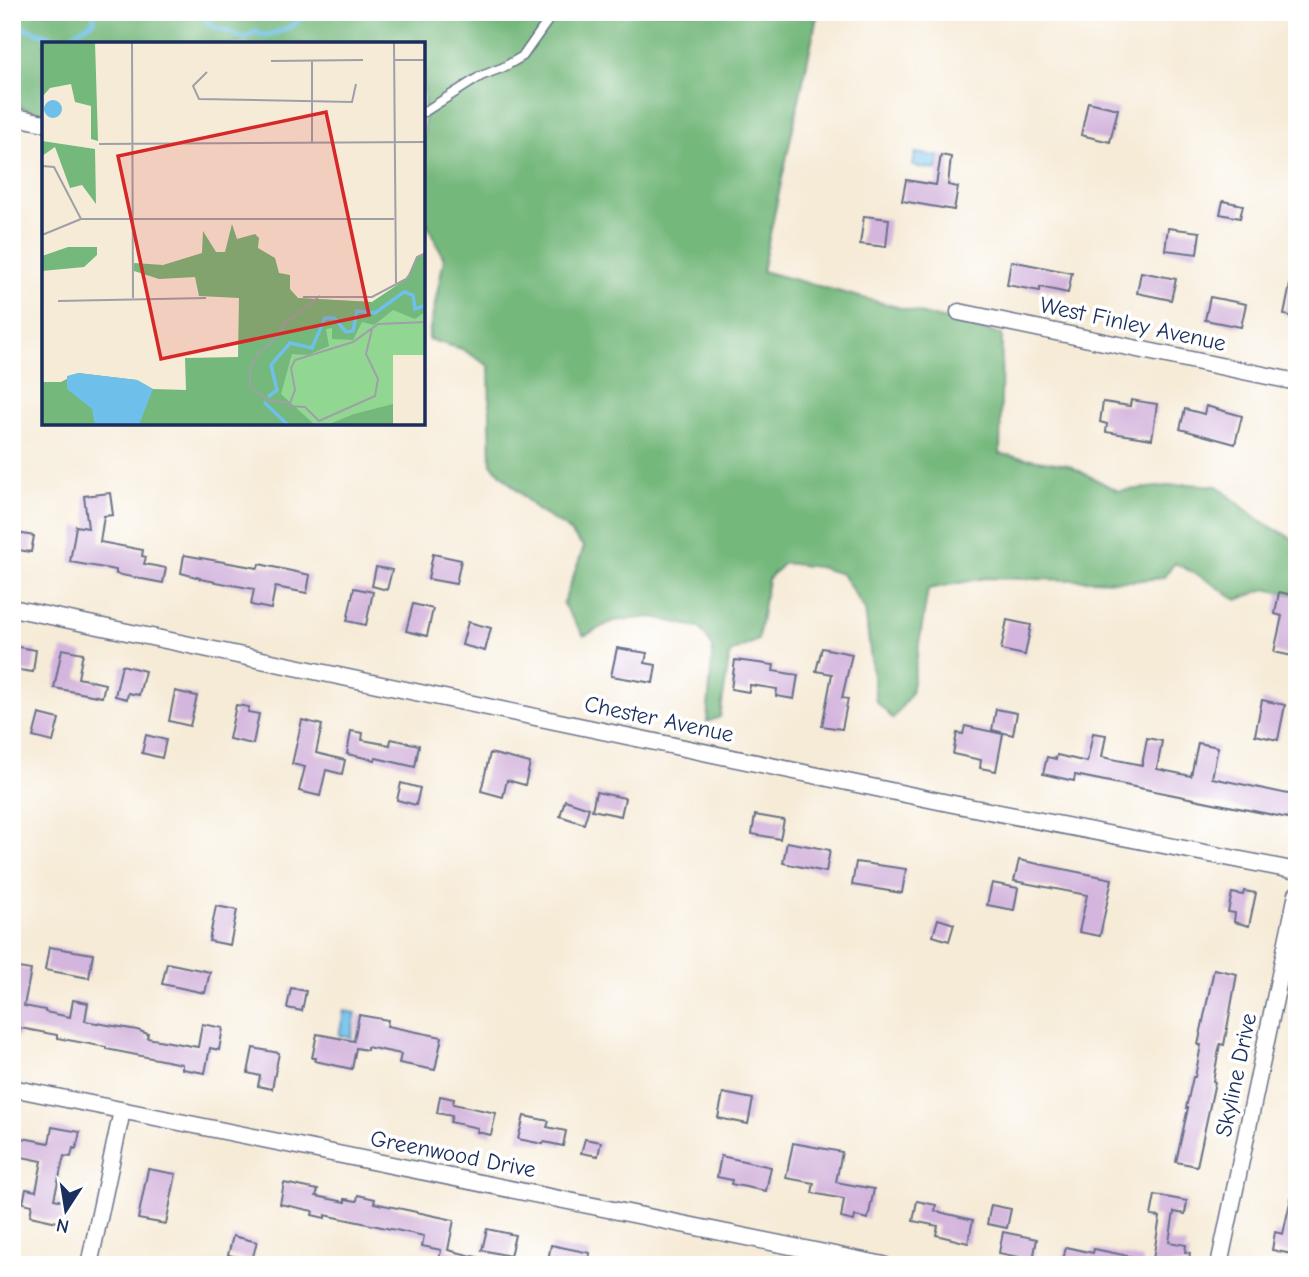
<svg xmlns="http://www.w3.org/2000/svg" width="1309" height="1277" viewBox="0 0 1309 1277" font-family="'Comic Neue',sans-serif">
<rect width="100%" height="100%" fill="#fff"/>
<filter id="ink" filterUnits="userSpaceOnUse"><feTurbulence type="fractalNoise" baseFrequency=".0143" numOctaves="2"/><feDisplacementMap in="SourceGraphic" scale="14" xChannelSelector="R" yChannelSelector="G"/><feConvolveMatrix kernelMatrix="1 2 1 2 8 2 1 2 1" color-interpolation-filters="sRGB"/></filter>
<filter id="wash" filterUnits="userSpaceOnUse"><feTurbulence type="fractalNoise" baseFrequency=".00686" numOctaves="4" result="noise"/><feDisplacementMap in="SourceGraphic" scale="28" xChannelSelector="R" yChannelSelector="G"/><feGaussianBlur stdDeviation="1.57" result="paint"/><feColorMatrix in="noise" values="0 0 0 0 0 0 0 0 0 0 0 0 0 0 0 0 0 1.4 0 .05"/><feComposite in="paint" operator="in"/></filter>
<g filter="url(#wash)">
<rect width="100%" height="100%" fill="#f6ebd7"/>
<path fill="#74b87b" stroke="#48746c" stroke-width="2" d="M12,12h806l-56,259 240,64 -2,119 68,11 50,26 69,-7 30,2 43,35 37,20v55l-32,-7 -28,11 -35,-23 -27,-14 -12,15 -33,3 -145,-3 -57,11 -17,104 -18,26 -17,-18 -11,-91 -23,-36 -24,-7 -34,-4 -16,16 -10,61 -28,13 -10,64 -13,5 6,-75 -13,-19 -47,-11 -40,4 -29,15 -21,-32 21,-57 -19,-20 -27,-16 -47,-47 -2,-98 -27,-17 -34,-10 16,-80 -20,-42v-173h-380v69l-21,-5 -11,-8z"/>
<g fill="#6ec0ea" stroke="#4478a4" stroke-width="2">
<path d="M915,153l24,3 -2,14 -24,-4z"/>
<path d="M344,1011l12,2 -5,25 -12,-3z"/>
</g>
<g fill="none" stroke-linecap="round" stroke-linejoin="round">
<g stroke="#6ec0ea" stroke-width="4.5">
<path d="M197,12l17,15 31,11 12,-7 3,4c16,1 39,-11 48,-23"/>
<path d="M12,24l40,13 15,1 27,-17v-9"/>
</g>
</g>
<g id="blocks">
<g fill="#d4b5dd">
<path d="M1088,102l30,7 -8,33 -29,-7z"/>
<path d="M941,155l10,2 -3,28 10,2 -4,23 -52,-9 4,-21 30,5z"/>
<path d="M1223,201l20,4 -3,13 -20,-4z"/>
<path d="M864,216l25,3 -3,28 -26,-3z"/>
<path d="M1168,228l32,4 -3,22 -32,-4z"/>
<path d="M1011,261l61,12 -4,20 -28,-6v4l-33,-6z"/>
<path d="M1141,272l35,7 -5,21 -34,-7z"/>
<path d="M1291,280h6v37l-13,-2z"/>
<path d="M1210,297l36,7 -5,23 -36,-7z"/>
<path d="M1131,400l26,4 -5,35 -46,-7 1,-8 -7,-2 3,-20 27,4z"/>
<path d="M1206,406l36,10 -7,28 -55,-15 5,-20 19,5z"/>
<path d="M110,493l3,22 -9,1 -4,26 43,8 -1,6 4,1 -2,7 22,4 -3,15 -47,-9v-4l-46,-8 6,-36 12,2 -4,-32z"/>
<path d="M12,532l22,4 -3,16 -19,-3z"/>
<path d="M433,554l28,6 -5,24 -28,-5z"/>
<path d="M184,555l74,13 1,-4 51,11 -3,18 -32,-6 -4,22 -20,-4 3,-16 -54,-10v-1l-19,-5z"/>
<path d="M376,567l16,3 -5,20 -15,-4z"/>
<path d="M354,588l19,4 -7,33 -19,-4z"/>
<path d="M1279,592l18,4v61l-23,-5 8,-36 -7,-2z"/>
<path d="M413,604l20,5 -6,27 -21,-5z"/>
<path d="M1007,620l24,5 -6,30 -24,-5z"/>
<path d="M468,622l23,6 -6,23 -23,-6z"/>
<path d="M12,646l24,4 -3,22 -21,-3z"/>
<path d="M617,648l30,5 -2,10 11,2 -3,18 -42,-7z"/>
<path d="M822,648l30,6 -10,44 6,1 -6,30 -20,-3 10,-52 -16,-3z"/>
<path d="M62,649l21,4 -5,25 27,6 -3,13 -48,-9z"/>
<path d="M735,660l39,5 -1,6 25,4 -4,24 -18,-3 1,-7 -27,-4 -1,7 -18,-3z"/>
<path d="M122,665l23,6 -6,24 -11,-2 -1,6 -12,-3z"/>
<path d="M175,691l22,5 -7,30 -21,-5z"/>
<path d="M1262,700l23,5 -7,35 -23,-5z"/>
<path d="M236,705l13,2 -1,5 11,2 -6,30 -24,-5z"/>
<path d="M996,709l21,4 -4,22 -21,-5z"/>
<path d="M39,714l20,5 -6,23 -20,-5z"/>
<path d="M302,720l20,5 -6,28 29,7 -3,14 -16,-4 -6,26 -21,-5 6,-24 -13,-3z"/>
<path d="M965,726l38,8 -7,37 -16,-3 1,-8 -28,-6 4,-21 6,1z"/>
<path d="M351,731l12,2 -1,7 28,5 1,-6 28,6 -4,22 -39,-9 -1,2 -28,-6z"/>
<path d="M1093,733l13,2 -4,22 40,8 5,-27 15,3 -5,28 34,7 7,-33 20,4 -6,31 81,17 -5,23 -213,-43 -1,6 -31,-7 4,-17 9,2 1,-4 30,7z"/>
<path d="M146,735l20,5 -4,18 -20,-5z"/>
<path d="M490,753l40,10 -5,22 -18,-5 -4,17 -22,-6z"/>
<path d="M401,783l19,5 -4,17 -19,-5z"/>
<path d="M596,792l29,6 -4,18 -29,-6z"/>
<path d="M565,800l24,8 -5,16 -24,-8z"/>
<path d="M755,815l29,5 -4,19 -28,-5z"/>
<path d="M787,842l43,8 -4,22 -43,-9z"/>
<path d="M1019,860l93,19 -12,57 -21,-4 8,-37 -73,-14z"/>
<path d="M856,862l50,7 -4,24 -50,-8z"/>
<path d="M992,883l26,5 -4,22 -27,-5z"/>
<path d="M1244,891l12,2 -7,33 -15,-4 1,-9 -7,-1 4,-19 11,2z"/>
<path d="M216,906l21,4 -7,35 -21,-4z"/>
<path d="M938,919l16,5 -5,17 -16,-5z"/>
<path d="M49,947l44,7 -4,24 -44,-8z"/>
<path d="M167,963l43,9 -5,21 -43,-9z"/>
<path d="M12,967l19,3 -7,36 21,4v2l25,5 3,-17 15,3 -3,18 52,9 11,4 -1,4 51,9 4,-23 21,4 -4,22 -9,-2 -5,25 -23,-4v-5l-76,-15v-2l-49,-9v-3l-37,-7 -1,9h-7z"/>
<path d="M1214,969l23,5 -13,71 -4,-1 -7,37 2,1 -18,84 -21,-4 12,-54h-2l7,-31h2l6,-32h-3z"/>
<path d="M291,988l15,3 -4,20 -15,-3z"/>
<path d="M359,1015l29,5 -1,6 55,11 -7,33 -36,-7 2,-9 -34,-7v3l-11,-2 -4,21 -37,-8 1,-3h-4l5,-24 37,7z"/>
<path d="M253,1048l26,5 -7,36 -14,-3 2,-10 -12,-3z"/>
<path d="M723,1093l30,6 -5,25 -30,-6z"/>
<path d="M440,1096l14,3 -1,5 43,9 -5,22 -14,-3 1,-4 -28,-6 2,-6 -15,-3z"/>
<path d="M524,1116l25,5 -2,6 19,4 -3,15 -19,-4 -1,2 -25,-5z"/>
<path d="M52,1127l28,5 -4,17 -3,-1 -2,9 -7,-1 -10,43 13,3 -5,21 -32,-7 2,-11 -9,-2 3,-14 10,2 6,-30 -30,-6v-19l37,7z"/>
<path d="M585,1139l16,3 -3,14 -17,-3z"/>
<path d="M793,1143l49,9 -6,30 38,7 -6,30 -13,-3 -1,5 -13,-3 3,-19 -32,-6 2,-10 -28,-5z"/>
<path d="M721,1156l50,11 -5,24 -35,-7 1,-4 -15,-3z"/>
<path d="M148,1169l28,5 -10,50 -28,-5z"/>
<path d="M284,1183l34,7 -2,6 29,6v-3l12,2 1,-6 17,4 -1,4 80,17 -6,30 41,10 -1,5h-50l3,-15 -19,-4 2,-10 -99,-21v3l-13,-3 1,-4 -33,-7z"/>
<path d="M1155,1195l32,6 -2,13 -11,-2 -5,30 17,3 -1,7 5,1 -2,12h-36l8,-48 -9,-1z"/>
<path d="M1291,1198h6v41h-2l-3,15 -20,-4 3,-18 8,2z"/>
<path d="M917,1201l19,4 -1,6 38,9 -5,23 -32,-8 2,-9 -25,-5z"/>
<path d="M991,1205l20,4 -4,19 -20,-4z"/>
<path d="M487,1229l28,6 -5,21 -28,-6z"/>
<path d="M1003,1232l34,7 -4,21 -34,-7z"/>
<path d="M233,1236l24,6 -5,18 -24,-5z"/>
<path d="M551,1245l39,8 -2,12h-41z"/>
<path d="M1066,1247l27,6 1,-4 49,10v6h-81z"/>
</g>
</g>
</g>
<g filter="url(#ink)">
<use href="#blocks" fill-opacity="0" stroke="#687188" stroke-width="2"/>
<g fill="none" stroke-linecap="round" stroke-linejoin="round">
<g stroke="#687188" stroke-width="11">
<path id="lane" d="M424,112l57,-36 23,-9 19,-11 31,-44"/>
</g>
<g stroke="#687188" stroke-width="19">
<g id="street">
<path d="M12,116l32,7"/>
<path d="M959,312l338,70"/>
<path d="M12,608l941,196 344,67"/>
<path d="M12,1088l872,177"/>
<path d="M89,1265l33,-154"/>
<path d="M1219,1265l78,-371"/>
</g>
</g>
<use href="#lane" stroke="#fff" stroke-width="8"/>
<use href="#street" stroke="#fff" stroke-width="16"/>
</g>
</g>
<g text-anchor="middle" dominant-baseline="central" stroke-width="7" stroke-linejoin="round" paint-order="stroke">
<g font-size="23" fill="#1b2f5e" stroke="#fff">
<text transform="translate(1133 324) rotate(12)">West Finley Avenue</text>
<text transform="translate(659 719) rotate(12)">Chester Avenue</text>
<text transform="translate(1236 1075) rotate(-78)">Skyline Drive</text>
<text transform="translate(453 1154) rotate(11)">Greenwood Drive</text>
</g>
</g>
<g transform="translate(42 42)">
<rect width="383" height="383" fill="#f6ebd7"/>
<path d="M383,211v102h-32v70h-155l60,-127 74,4 31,-21z" fill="#91d791"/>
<path d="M0,0h53l3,99 -7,-2v-33l-16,-4 -4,-18 -21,4 -8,9zM0,99l53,8 1,55 -14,-19 -12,3 -15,-41 -13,9zM190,182l5,15 18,-5 4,4 -1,10 17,10 4,15 11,2v14l8,9 74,4 36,-24 9,-21 8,-4v59l-10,7 -22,-9 -19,15 -12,-3 -9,18 -21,-1v-11l-6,1 3,17 -21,9 -16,-1 -11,40 34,31h-273v-43h19l17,-9 59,7 16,9 33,1 -1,-32 53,-1 1,-59 -40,-2 -4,-19 -36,2 -25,-8v-8l29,2 39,-12 1,-22 13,21h9zM26,205h29v8l-13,12 -42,4v-15zM351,362v21h-66l27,-11z" fill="#74b87b"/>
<path d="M2 67a9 9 0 1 1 18 0a9 9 0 1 1-18 0ZM36,331l59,7 16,9 -14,36h-44l-3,-16 -25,-20v-13z" fill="#6ec0ea"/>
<path fill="none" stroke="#6ec0ea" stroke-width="3.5" d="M226,355l9,-7 -6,-25 19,-22 22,5 13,-30h9l12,14 7,-1 4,-20 18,2 29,-21 9,3 2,14 11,-4M222,360l24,23"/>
<path fill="none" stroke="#9ea0a7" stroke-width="2" d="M90,0l1,256M352,0l2,241M270,18v83M352,18h32M229,19l92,-1M165,30l-14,14 6,13 153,3 4,-18M57,102l327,-2M0,124l12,1 27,52M39,177h313M0,193l39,-16M278,254l-36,28 -5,12 -22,19 -7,14v17l17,14 23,3 5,-13 -4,-22 4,-8 58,-18 25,-18 48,-2M261,255h69l36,-19 9,-21 9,-4M16,259l148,-3M245,364l18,1 14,14 56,-25 3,-17 -12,-25 6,-25"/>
<path fill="#d62828" fill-opacity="0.15" stroke="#d62828" stroke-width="3.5" d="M284,70l43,203 -208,44 -43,-203z"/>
<rect width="383" height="383" fill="none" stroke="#1b2f5e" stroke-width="3.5"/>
</g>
<rect width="1309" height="1277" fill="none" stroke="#fff" stroke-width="42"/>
<g transform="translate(66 1210) rotate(192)" stroke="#ffffff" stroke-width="5" paint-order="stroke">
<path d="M0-5L12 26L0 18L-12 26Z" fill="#1b2f5e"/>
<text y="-10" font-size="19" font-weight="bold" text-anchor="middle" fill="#1b2f5e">N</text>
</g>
</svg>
